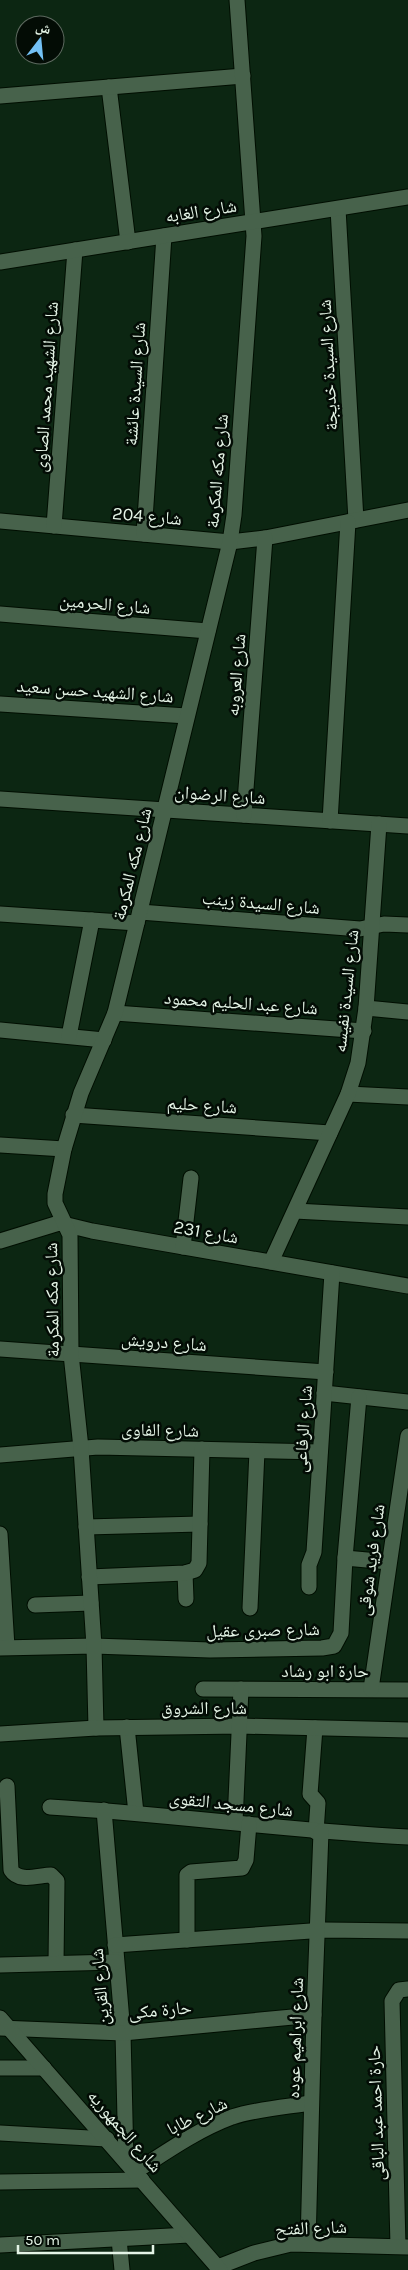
<svg xmlns="http://www.w3.org/2000/svg" width="408" height="2270" viewBox="0 0 408 2270" font-family="Karla,'Noto Naskh Arabic',sans-serif">
<rect width="100%" height="100%" fill="#0c2612"/>
<g fill="none" stroke-linecap="round" stroke-linejoin="round">
<g stroke="#000e01" stroke-width="17">
<g id="street">
<path d="M109,87l19,155"/>
<path d="M0,96l243,-20"/>
<path d="M338,209l18,311"/>
<path d="M0,521l230,21 35,-4 143,-28"/>
<path d="M54,526l21,-276"/>
<path d="M144,534l20,-298"/>
<path d="M0,614l208,17"/>
<path d="M0,704l187,12"/>
<path d="M0,799l408,27"/>
<path d="M244,815l21,-277"/>
<path d="M330,821l18,-299"/>
<path d="M140,912l220,17 24,-5 24,1"/>
<path d="M0,914l137,9"/>
<path d="M366,1008l42,4"/>
<path d="M115,1013l249,18"/>
<path d="M0,1030l104,10"/>
<path d="M69,1036l23,-116"/>
<path d="M348,1094l60,3"/>
<path d="M73,1115l257,18"/>
<path d="M0,1145l64,4"/>
<path d="M295,1211l113,6"/>
<path d="M0,1241l59,-18 33,8 316,55"/>
<path d="M183,1247l8,-69"/>
<path d="M271,1262l77,-168 10,-31 8,-55 13,-184"/>
<path d="M0,1349l326,23"/>
<path d="M324,1393l84,9"/>
<path d="M0,1455l98,-8 222,5"/>
<path d="M86,1527l114,-3"/>
<path d="M0,1534l7,113"/>
<path d="M345,1558l44,4"/>
<path d="M185,1573l1,26"/>
<path d="M89,1577l96,-4 10,-3 4,-7 3,-114"/>
<path d="M309,1587v-22l5,-13 18,-279"/>
<path d="M35,1605l56,-2"/>
<path d="M250,1608l7,-157"/>
<path d="M0,1648l94,-2 116,4 112,-2 12,-2 7,-13 4,-75 14,-161"/>
<path d="M203,1689l205,1"/>
<path d="M371,1689l37,-253"/>
<path d="M127,1727l9,86"/>
<path d="M96,1728l-2,-82 -13,-198 -10,-94 -1,-119 -15,-32v-9l9,-45 17,-56 34,-80 115,-471 4,-27 20,-279 -17,-236"/>
<path d="M315,1728l-5,66 8,9 -2,29"/>
<path d="M0,1734l96,-6 144,-2 168,4"/>
<path d="M7,1786l4,84c8,13 28,5 40,5l6,6 -1,82"/>
<path d="M50,1807c120,7 238,24 358,30"/>
<path d="M104,1810l19,223 3,129"/>
<path d="M235,1822l6,-133"/>
<path d="M187,1940v-65l4,-3 51,-4 4,-8 3,-36"/>
<path d="M115,1945l210,-15 83,1"/>
<path d="M0,1965l116,-3"/>
<path d="M0,2028l123,5 191,-18"/>
<path d="M0,2068h44"/>
<path d="M0,2133l107,6"/>
<path d="M135,2172c31,-20 62,-42 97,-55 25,-8 53,-10 79,-14"/>
<path d="M0,2182l142,-2"/>
<path d="M119,2239l3,31"/>
<path d="M308,2244l6,-229 7,-183"/>
<path d="M0,2245l189,-10"/>
<path d="M398,2246l-6,-245 7,-11 9,-1"/>
<path d="M218,2267l36,-14 37,-9 116,3"/>
</g>
</g>
<g stroke="#000e01" stroke-width="17">
<g id="secondary">
<path d="M0,262l408,-65"/>
<path d="M0,2018l220,252"/>
</g>
</g>
<use href="#street" stroke="#47624b" stroke-width="15"/>
<use href="#secondary" stroke="#47624b" stroke-width="15"/>
</g>
<g text-anchor="middle" dominant-baseline="central" stroke-width="5" stroke-linejoin="round" paint-order="stroke">
<g font-size="18" fill="#e4f4e6" stroke="#030c05">
<text transform="translate(201 211) rotate(-9)">شارع الغابه</text>
<text transform="translate(328 365) rotate(-93)">شارع السيدة خديجة</text>
<text transform="translate(135 384) rotate(-86)">شارع السيدة عائشة</text>
<text transform="translate(46 387) rotate(-86)">شارع الشهيد محمد الصاوى</text>
<text transform="translate(217 471) rotate(-85)">شارع مكه المكرمة</text>
<text transform="translate(147 516) rotate(5)">شارع 204</text>
<text transform="translate(105 604) rotate(5)">شارع الحرمين</text>
<text transform="translate(236 675) rotate(-85)">شارع العروبه</text>
<text transform="translate(95 691) rotate(4)">شارع الشهيد حسن سعيد</text>
<text transform="translate(220 795) rotate(4)">شارع الرضوان</text>
<text transform="translate(132 864) rotate(-76)">شارع مكه المكرمة</text>
<text transform="translate(261 903) rotate(5)">شارع السيدة زينب</text>
<text transform="translate(346 991) rotate(-84)">شارع السيدة نفيسه</text>
<text transform="translate(241 1003) rotate(4)">شارع عبد الحليم محمود</text>
<text transform="translate(202 1105) rotate(4)">شارع حليم</text>
<text transform="translate(206 1232) rotate(10)">شارع 231</text>
<text transform="translate(52 1300) rotate(-91)">شارع مكه المكرمة</text>
<text transform="translate(164 1342) rotate(4)">شارع درويش</text>
<text transform="translate(303 1429) rotate(-86)">شارع الرفاعى</text>
<text transform="translate(160 1430) rotate(1)">شارع الفاوى</text>
<text transform="translate(371 1560) rotate(-82)">شارع فريد شوقى</text>
<text transform="translate(263 1630) rotate(-1)">شارع صبرى عقيل</text>
<text x="325" y="1671">حارة ابو رشاد</text>
<text x="204" y="1708">شارع الشروق</text>
<text transform="translate(231 1804) rotate(6)">شارع مسجد التقوى</text>
<text transform="translate(100 1987) rotate(-95)">شارع القرين</text>
<text transform="translate(160 2010) rotate(-5)">حارة مكى</text>
<text transform="translate(295 2038) rotate(-88)">شارع ابراهيم عوده</text>
<text transform="translate(376 2113) rotate(-92)">حارة احمد عبد الباقى</text>
<text transform="translate(197 2116) rotate(-26)">شارع طابا</text>
<text transform="translate(125 2131) rotate(49)">شارع الجمهوريه</text>
<text transform="translate(311 2228) rotate(-2)">شارع الفتح</text>
</g>
</g>
<g transform="translate(40 40) rotate(16)"><circle r="24" fill="#030c05" stroke="#5d695f"/>
<path d="M0-4L9 19L0 12L-9 19Z" fill="#73c1f5"/>
<text y="-8" font-size="14" font-weight="bold" text-anchor="middle" fill="#e4f4e6">ش</text>
</g>
<path d="M18 2245v8h135v-8" fill="none" stroke="#e4f4e6" stroke-width="2.5"/>
<text x="25" y="2245" font-size="15" fill="#e4f4e6" stroke="#030c05" stroke-width="4" paint-order="stroke">50 m</text>
</svg>
